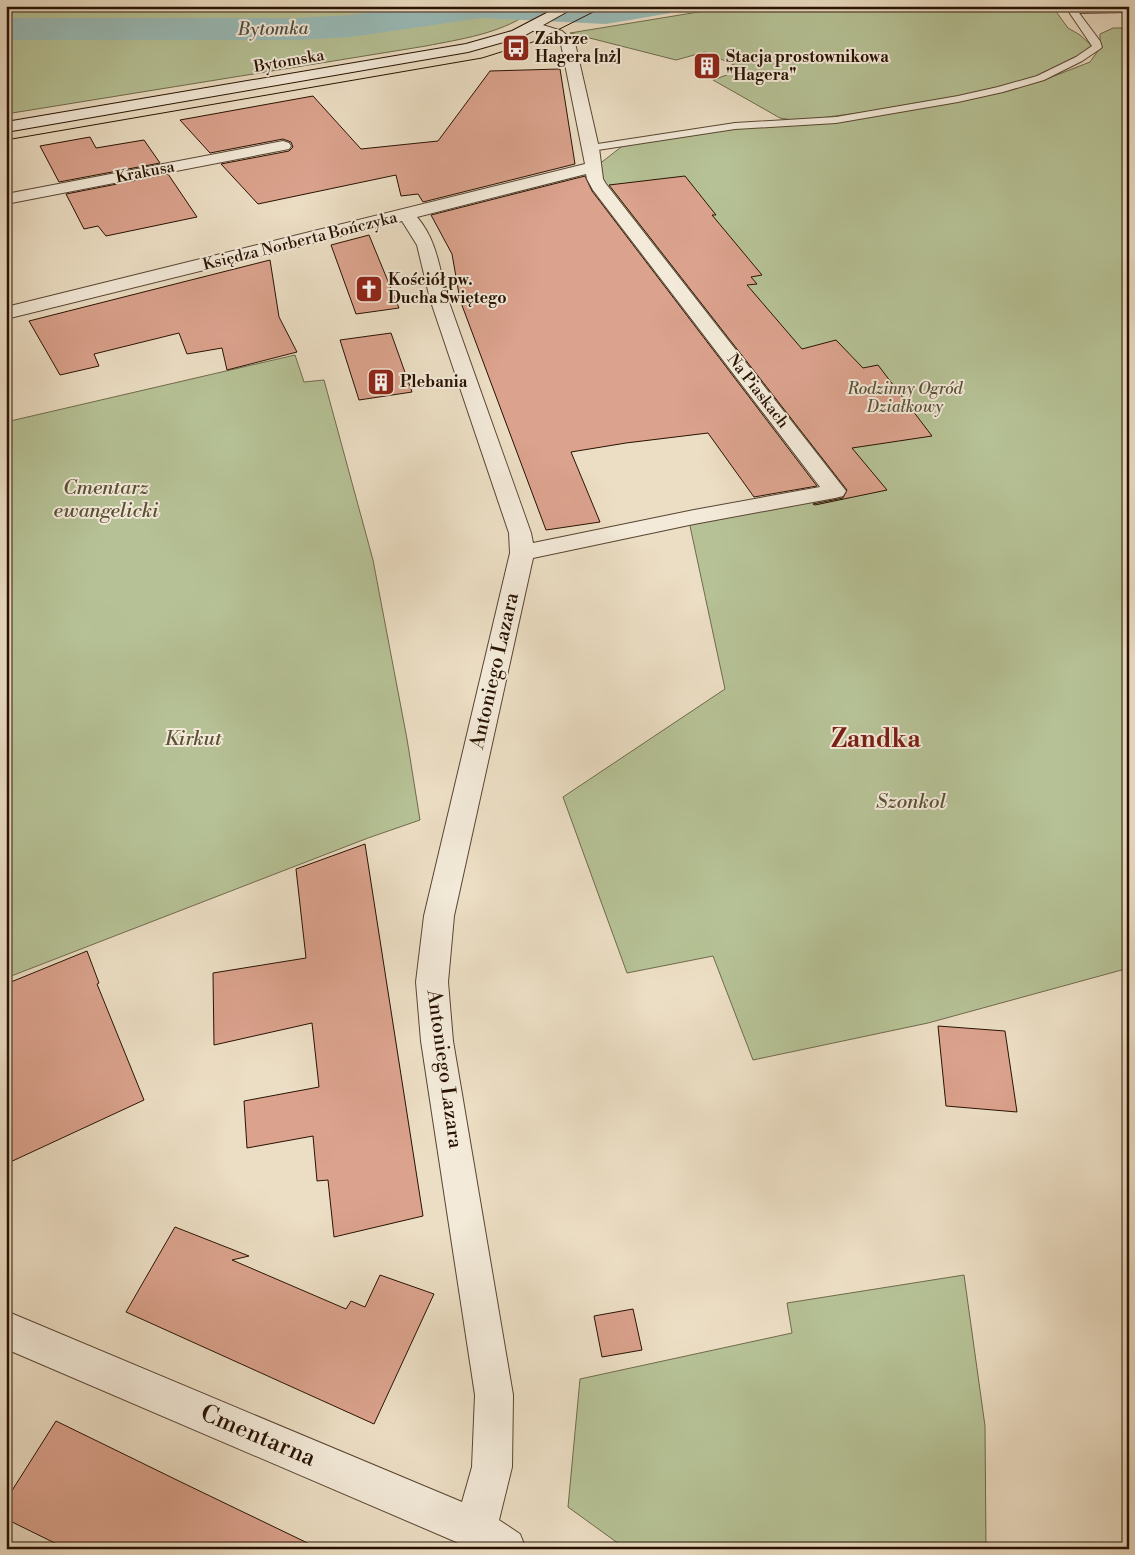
<svg xmlns="http://www.w3.org/2000/svg" width="1135" height="1555" viewBox="0 0 1135 1555" font-family="'Libre Bodoni',serif">
<rect width="100%" height="100%" fill="#ecdec4"/>
<filter id="stains"><feTurbulence type="fractalNoise" baseFrequency=".004" numOctaves="4"/><feColorMatrix values="0 0 0 0 .2 0 0 0 0 .09 0 0 0 0 .02 0 0 0 .5 -.17"/></filter>
<radialGradient id="worn" r=".72"><stop offset=".6" stop-color="#630" stop-opacity="0"/><stop offset="1" stop-color="#630" stop-opacity=".3"/></radialGradient>
<g fill="#b6c296" stroke="#6f6a4c">
<path d="M6,6h430l-21,9 -46,7 -60,4 -303,-1z"/>
<path d="M735,6h317l16,22 12,7 12,11 -19,17 -45,19 -118,24 -112,15 -18,-3 -67,-38 30,-11 -38,-17 -29,8 -106,-27z"/>
<path d="M460,13l68,1c-30,20 -67,25 -102,32l-420,68v-81l296,3 68,-6z"/>
<path d="M1113,28h16v940l-201,55 -175,37 -40,-104 -86,17 -64,-176 162,-108 -38,-177 150,-27 -248,-313 36,-28 76,-12 72,-7h26l216,-37 34,-10 41,-16 10,-14v-14z"/>
<path d="M295,355l9,27 20,-2 49,180 34,179 13,81 -52,18 -362,140v-556z"/>
<path d="M964,1275l21,151 1,123h-360l-58,-42 12,-128 212,-46 -5,-30z"/>
</g>
<g fill="none" stroke-linecap="round" stroke-linejoin="round">
<path fill="#99bbb8" fill-rule="evenodd" d="M413,6h263l-5,7 -65,11 -125,-6 -130,19 -54,3h-291v-22h291l54,-3z"/>
</g>
<g fill="#dba28d" stroke="#281202">
<path d="M560,69l15,95 -152,38 -5,-8 -17,2 -5,-21 -138,29 -37,-40 68,-13 4,-4 -2,-5 -8,-3 -73,14 -30,-33 133,-24 48,53 77,-8 52,-70z"/>
<path d="M90,137l6,11 48,-8 16,23 -101,19 -19,-36z"/>
<path d="M168,174l29,43 -91,19 -8,-10 -14,3 -18,-35z"/>
<path d="M585,176l7,15 225,295 -63,11 -46,-64 -82,10 -55,9 29,70 -54,8 -86,-230 -8,-46 -21,-39z"/>
<path d="M685,176l31,39h-4l50,60 -11,2 6,7 -10,1 55,64 34,-9 27,28 15,-3 54,71 -80,12 35,42 -72,15 -2,-1 30,-6 4,-8 -238,-305z"/>
<path d="M369,235l30,73 -43,6 -25,-69z"/>
<path d="M270,260l9,57 18,35 -70,18 -5,-22 -35,6 -8,-21 -85,21 5,12 -39,9 -31,-54z"/>
<path d="M391,333l21,59 -53,8 -19,-60z"/>
<path d="M365,844l58,372 -89,21 -6,-57 -11,1 -4,-45 -66,12 -3,-47 75,-14 -7,-64 -98,22 -1,-72 93,-15 -10,-89z"/>
<path d="M87,951l12,32 -2,1 47,116 -138,64v-180z"/>
<path d="M938,1026l67,5 12,81 -71,-6z"/>
<path d="M175,1227l74,29 -17,4 114,49 5,-8 14,6 15,-32 54,19 -60,130 -248,-112z"/>
<path d="M633,1309l9,41 -40,7 -8,-41z"/>
<path d="M56,1421l127,62 137,66h-253l-61,-30v-19z"/>
</g>
<g fill="none" stroke-linecap="round" stroke-linejoin="round">
<g stroke="#594532" stroke-width="2">
<path id="lane" d="M1065,6h64v6l-50,1 21,28 2,6 -2,2 -18,12 -38,19 -41,12 -45,10 -122,21 -101,6 -144,22 -5,-3 5,-3 144,-22 101,-6 122,-21 40,-9 39,-11 39,-19 16,-11z"/>
</g>
<g stroke="#594532" stroke-width="2">
<g id="street">
<path d="M533,22l29,9 13,12 24,105 4,31 3,5 240,307 -3,5 -8,2 -141,26 -161,34 -79,358 -6,66 5,59 60,354 -1,72 -13,53 21,14 6,15h-57l-8,-5 -455,-195v-38l456,191 10,-35 3,-72 -54,-354 -5,-59 8,-66 86,-363 -1,-20 -79,-234 -13,-54 -15,-24 -396,98v-12l579,-143 -24,-120c-10,-9 -27,-10 -35,-18l2,-3zM586,174l1,5 6,11 227,297 -126,23 -161,33 -2,-10c-27,-77 -55,-154 -82,-231 -10,-30 -10,-59 -32,-85z"/>
<path d="M283,141l6,2 2,3 -2,3 -283,55v-10z"/>
</g>
</g>
<g stroke="#281202" stroke-width="2">
<path id="secondary" d="M560,6h17l-55,31 -54,15 -462,80v-10l460,-78 46,-13z"/>
</g>
<use href="#lane" fill="#f3ead9" fill-rule="evenodd"/>
<use href="#street" fill="#f3ead9" fill-rule="evenodd"/>
<use href="#secondary" fill="#f3ead9" fill-rule="evenodd"/>
<path stroke="#281202" stroke-width="1" d="M6,140l476,-82 54,-17 69,-35"/>
</g>
<defs>
<g id="bus-square" transform="scale(1.4375)"><rect x="-9" y="-9" width="18" height="18" rx="4" fill="#8f2418" stroke="#f3ead9"/><path d="M-5-6H5V4H4V6H2V4H-2V6H-4V4H-5ZM-3.5-4V0h7V-4ZM-3.5 1.2v1.5H-2V1.2ZM2 1.2v1.5H3.5V1.2Z" fill="#fff"/></g>
<g id="building-square" transform="scale(1.4375)"><rect x="-9" y="-9" width="18" height="18" rx="4" fill="#8f2418" stroke="#f3ead9"/><path d="M-4-6H4V6H1V3H-1V6H-4ZM-2.5-4.3h1.7v1.8h-1.7ZM.8-4.3h1.7v1.8H.8ZM-2.5-1h1.7V.8h-1.7ZM.8-1h1.7V.8H.8Z" fill="#fff"/></g>
<g id="church-square" transform="scale(1.4375)"><rect x="-9" y="-9" width="18" height="18" rx="4" fill="#8f2418" stroke="#f3ead9"/><path d="M-1.2-6h2.4v3.5h3.3v2.4h-3.3V6h-2.4V-.1h-3.3v-2.4h3.3Z" fill="#fff"/></g>
</defs>
<g fill-rule="evenodd">
<use href="#bus-square" x="516" y="48"/>
<use href="#building-square" x="707" y="66"/>
<use href="#church-square" x="369" y="289"/>
<use href="#building-square" x="381" y="382"/>
</g>
<g text-anchor="middle" dominant-baseline="central" stroke-width="4" stroke-linejoin="round" paint-order="stroke">
<g font-size="16" font-weight="bold" fill="#281202" stroke="#f3ead9" text-anchor="start">
<text x="535" y="39">Zabrze<tspan x="535" dy="18">Hagera [nż]</tspan></text>
<text x="726" y="57">Stacja prostownikowa<tspan x="726" dy="18">"Hagera"</tspan></text>
<text x="388" y="280">Kościół pw.<tspan x="388" dy="18">Ducha Świętego</tspan></text>
<text x="400" y="382">Plebania</text>
</g>
<g font-size="16" fill="#281202" stroke="#f3ead9">
<text transform="translate(289 61) rotate(-10)">Bytomska</text>
<text transform="translate(145 172) rotate(-11)">Krakusa</text>
<text transform="translate(300 241) rotate(-14)">Księdza Norberta Bończyka</text>
<text transform="translate(758 391) rotate(52)">Na Piaskach</text>
</g>
<g font-size="16" font-style="italic" fill="#5a5036" stroke="#f3ead9">
<text x="905" y="389">Rodzinny Ogród<tspan x="905" dy="18">Działkowy</tspan></text>
</g>
<g font-size="18" font-style="italic" fill="#504d42" stroke="#f3ead9">
<text transform="translate(273 29) rotate(-1)">Bytomka</text>
</g>
<g font-size="20" font-style="italic" fill="#5a5036" stroke="#f3ead9">
<text x="106" y="488">Cmentarz<tspan x="106" dy="23">ewangelicki</tspan></text>
<text x="193" y="739">Kirkut</text>
<text x="911" y="802">Szonkol</text>
</g>
<g font-size="20" fill="#281202" stroke="#f3ead9">
<text transform="translate(495 671) rotate(-77)">Antoniego Lazara</text>
<text transform="translate(444 1069) rotate(82)">Antoniego Lazara</text>
</g>
<g font-size="24" fill="#281202" stroke="#f3ead9">
<text transform="translate(258 1436) rotate(23)">Cmentarna</text>
</g>
<g font-size="25" font-weight="bold" fill="#7a1f14" stroke="#f3ead9">
<text x="876" y="739">Zandka</text>
</g>
</g>
<rect width="1135" height="1555" fill="none" stroke="#ecdec4" stroke-width="25"/>
<rect x="8" y="8" width="1120" height="1540" fill="none" stroke="#281202" stroke-width="2.5"/>
<rect x="12" y="12" width="1110" height="1530" fill="none" stroke="#281202"/>
<rect width="100%" height="100%" filter="url(#stains)"/>
<rect width="100%" height="100%" fill="url(#worn)"/>
</svg>
